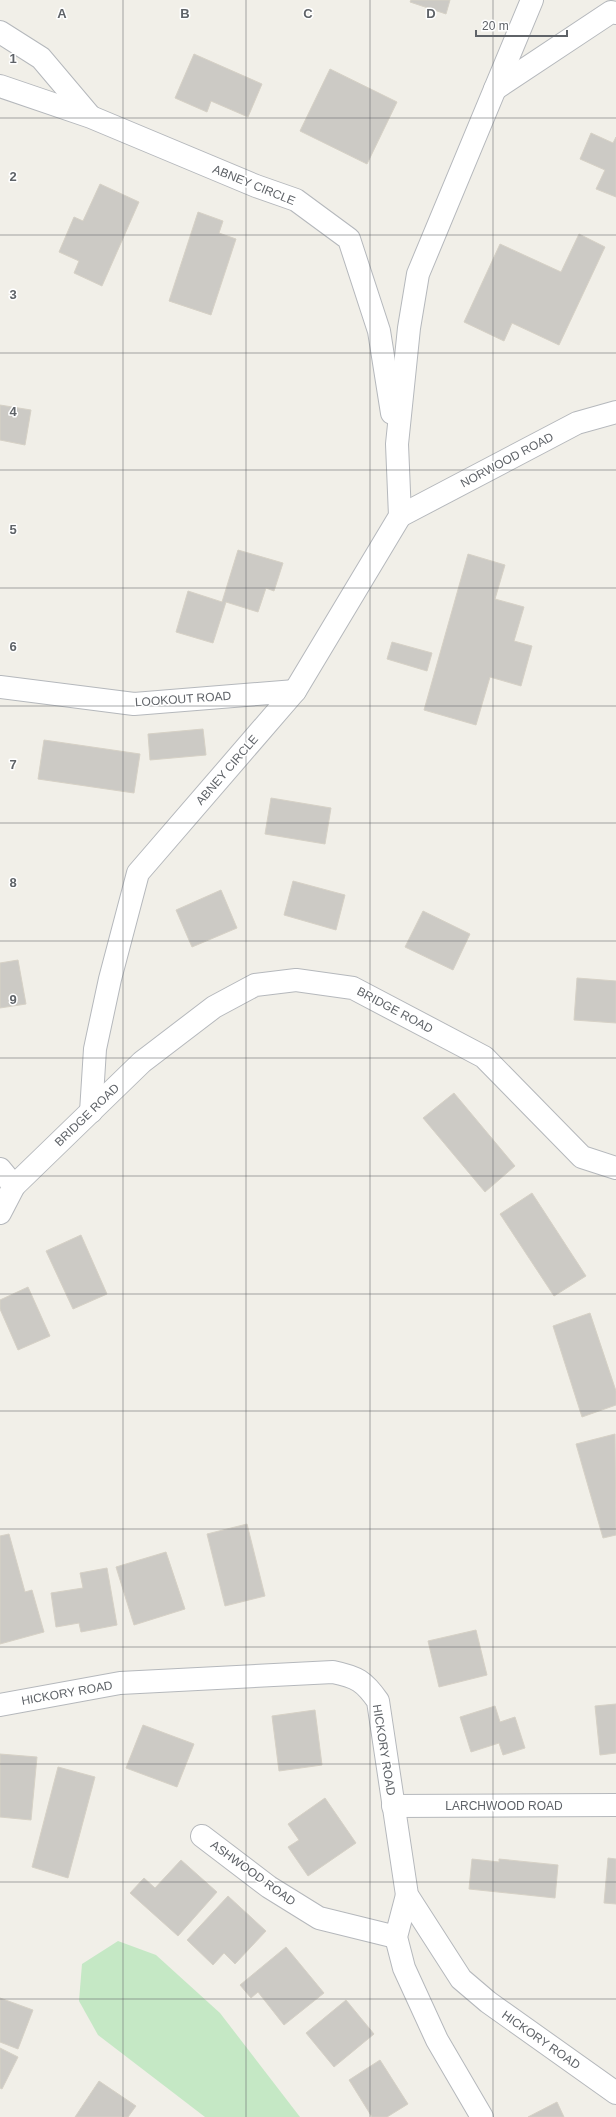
<svg xmlns="http://www.w3.org/2000/svg" width="616" height="2117" viewBox="0 0 616 2117" font-family="Helvetica,sans-serif">
<rect width="100%" height="100%" fill="#f1efe8"/>
<path fill="#c5e8c5" d="M118,1941l38,14 64,58 80,104h-95l-107,-82 -19,-34 3,-37z"/>
<g fill="#cccac5" stroke="#d6d1c6">
<path d="M411,0h39l-4,14 -36,-12z"/>
<path d="M194,54l68,30 -14,33 -37,-16 -4,11 -32,-14z"/>
<path d="M330,69l67,33 -30,62 -67,-33z"/>
<path d="M591,133l22,10 3,-6v60l-20,-8 9,-19 -25,-11z"/>
<path d="M100,184l39,18 -37,84 -28,-13 5,-12 -20,-9 15,-35 9,4z"/>
<path d="M198,212l25,9 -4,12 17,6 -25,76 -42,-14z"/>
<path d="M579,234l26,13 -46,98 -47,-22 -8,18 -40,-19 36,-78 61,28z"/>
<path d="M0,405l31,5 -6,35 -25,-5z"/>
<path d="M238,550l45,13 -9,28 -8,-3 -8,24 -32,-10 -13,41 -37,-11 12,-41 34,11z"/>
<path d="M468,554l37,11 -10,34 29,8 -10,34 18,5 -11,40 -31,-9 -14,48 -52,-15z"/>
<path d="M392,642l40,11 -5,18 -40,-12z"/>
<path d="M203,729l3,26 -56,5 -2,-26z"/>
<path d="M44,740l96,14 -6,39 -96,-14z"/>
<path d="M271,798l60,10 -6,36 -60,-10z"/>
<path d="M293,881l52,14 -9,35 -52,-15z"/>
<path d="M221,890l16,38 -45,19 -16,-37z"/>
<path d="M423,911l47,23 -17,36 -48,-23z"/>
<path d="M18,960l8,44 -26,4v-45z"/>
<path d="M577,978l39,3v42l-42,-3z"/>
<path d="M454,1093l61,73 -30,26 -62,-74z"/>
<path d="M532,1193l54,83 -32,20 -54,-82z"/>
<path d="M81,1235l26,59 -34,15 -27,-58z"/>
<path d="M28,1287l22,49 -32,14 -18,-41v-9z"/>
<path d="M590,1313l26,78v14l-34,12 -29,-91z"/>
<path d="M615,1434l1,101 -13,3 -27,-94z"/>
<path d="M247,1524l18,72 -40,10 -18,-72z"/>
<path d="M9,1534l16,58 7,-2 12,42 -44,12v-108z"/>
<path d="M166,1552l19,57 -51,16 -18,-58z"/>
<path d="M107,1568l10,57 -36,7 -2,-9 -23,4 -5,-34 32,-5 -3,-15z"/>
<path d="M476,1630l11,45 -48,12 -11,-46z"/>
<path d="M616,1704v49l-16,2 -5,-49z"/>
<path d="M495,1706l5,16 15,-5 10,31 -22,7 -4,-12 -28,9 -11,-35z"/>
<path d="M315,1710l7,55 -43,6 -7,-55z"/>
<path d="M143,1725l51,19 -17,43 -51,-19z"/>
<path d="M0,1754l37,3 -6,63 -31,-3z"/>
<path d="M58,1767l37,10 -27,101 -36,-11z"/>
<path d="M325,1798l31,45 -48,33 -20,-29 11,-7 -11,-16z"/>
<path d="M608,1858l8,1v45l-12,-1z"/>
<path d="M472,1859l27,3v-3l59,6 -3,33 -86,-9z"/>
<path d="M181,1860l36,32 -39,44 -48,-43 14,-15 11,10z"/>
<path d="M228,1896l38,35 -31,33 -11,-11 -11,12 -26,-25z"/>
<path d="M286,1947l38,46 -40,32 -26,-33 -7,6 -11,-13z"/>
<path d="M0,1998l33,12 -15,39 -18,-7z"/>
<path d="M346,2000l28,34 -40,33 -28,-34z"/>
<path d="M0,2048l18,9 -16,32 -2,-1z"/>
<path d="M380,2060l28,44 -21,13h-15l-23,-37z"/>
<path d="M99,2081l37,25 -8,11h-53z"/>
<path d="M557,2102l7,15h-36z"/>
</g>
<g fill="none" stroke-linecap="round" stroke-linejoin="round">
<g stroke="#b5b8bc" stroke-width="24">
<g id="minor">
<path d="M0,32l41,26 49,58"/>
<path d="M0,86l91,31 165,69 40,14 53,39 30,92 13,82"/>
<path d="M495,89l116,-77 5,1"/>
<path d="M400,516l177,-93 39,-11"/>
<path d="M0,687l134,17 161,-13"/>
<path d="M91,1112l4,-63 15,-70 28,-106 157,-182 105,-175 -3,-72 12,-116 9,-54 114,-274"/>
<path d="M0,1169l14,17"/>
<path d="M0,1213l14,-27 128,-124 72,-55 41,-22 41,-5 57,8 131,69 98,100 34,11"/>
<path d="M0,1705l120,-22 213,-11c24,5 31,9 45,29l29,194 54,84 27,23 128,91"/>
<path d="M393,1806l223,-1"/>
<path d="M202,1836l67,51 50,31 77,19"/>
<path d="M407,1895l-11,42 8,31 33,72 45,77"/>
</g>
</g>
<use href="#minor" stroke="#fff" stroke-width="22"/>
</g>
<path fill="none" stroke="#5f6368" stroke-width="1" stroke-opacity="0.55" d="M123,0v2117M246,0v2117M370,0v2117M493,0v2117M0,118h616M0,235h616M0,353h616M0,470h616M0,588h616M0,706h616M0,823h616M0,941h616M0,1058h616M0,1176h616M0,1294h616M0,1411h616M0,1529h616M0,1647h616M0,1764h616M0,1882h616M0,1999h616"/>
<g text-anchor="middle" dominant-baseline="central" stroke-width="3" stroke-linejoin="round" paint-order="stroke">
<g font-size="12" fill="#5f6368" stroke="#fff">
<text transform="translate(254 185) rotate(22)">ABNEY CIRCLE</text>
<text transform="translate(507 460) rotate(-28)">NORWOOD ROAD</text>
<text transform="translate(183 699) rotate(-4)">LOOKOUT ROAD</text>
<text transform="translate(227 770) rotate(-49)">ABNEY CIRCLE</text>
<text transform="translate(395 1010) rotate(28)">BRIDGE ROAD</text>
<text transform="translate(87 1115) rotate(-44)">BRIDGE ROAD</text>
<text transform="translate(67 1693) rotate(-10)">HICKORY ROAD</text>
<text transform="translate(384 1750) rotate(81)">HICKORY ROAD</text>
<text x="504" y="1806">LARCHWOOD ROAD</text>
<text transform="translate(253 1873) rotate(36)">ASHWOOD ROAD</text>
<text transform="translate(541 2040) rotate(35)">HICKORY ROAD</text>
</g>
</g>
<g font-size="13" text-anchor="middle" font-weight="bold" fill="#5f6368" stroke="#fff" stroke-width="3" stroke-linejoin="round" paint-order="stroke">
<text x="62" y="18">A</text>
<text x="185" y="18">B</text>
<text x="308" y="18">C</text>
<text x="431" y="18">D</text>
<text x="13" y="63">1</text>
<text x="13" y="181">2</text>
<text x="13" y="299">3</text>
<text x="13" y="416">4</text>
<text x="13" y="534">5</text>
<text x="13" y="651">6</text>
<text x="13" y="769">7</text>
<text x="13" y="887">8</text>
<text x="13" y="1004">9</text>
</g>
<path d="M476 30v6h91v-6" fill="none" stroke="#5f6368" stroke-width="2"/>
<text x="482" y="30" font-size="12" fill="#5f6368" stroke="#ffffff" stroke-width="3" paint-order="stroke">20 m</text>
</svg>
